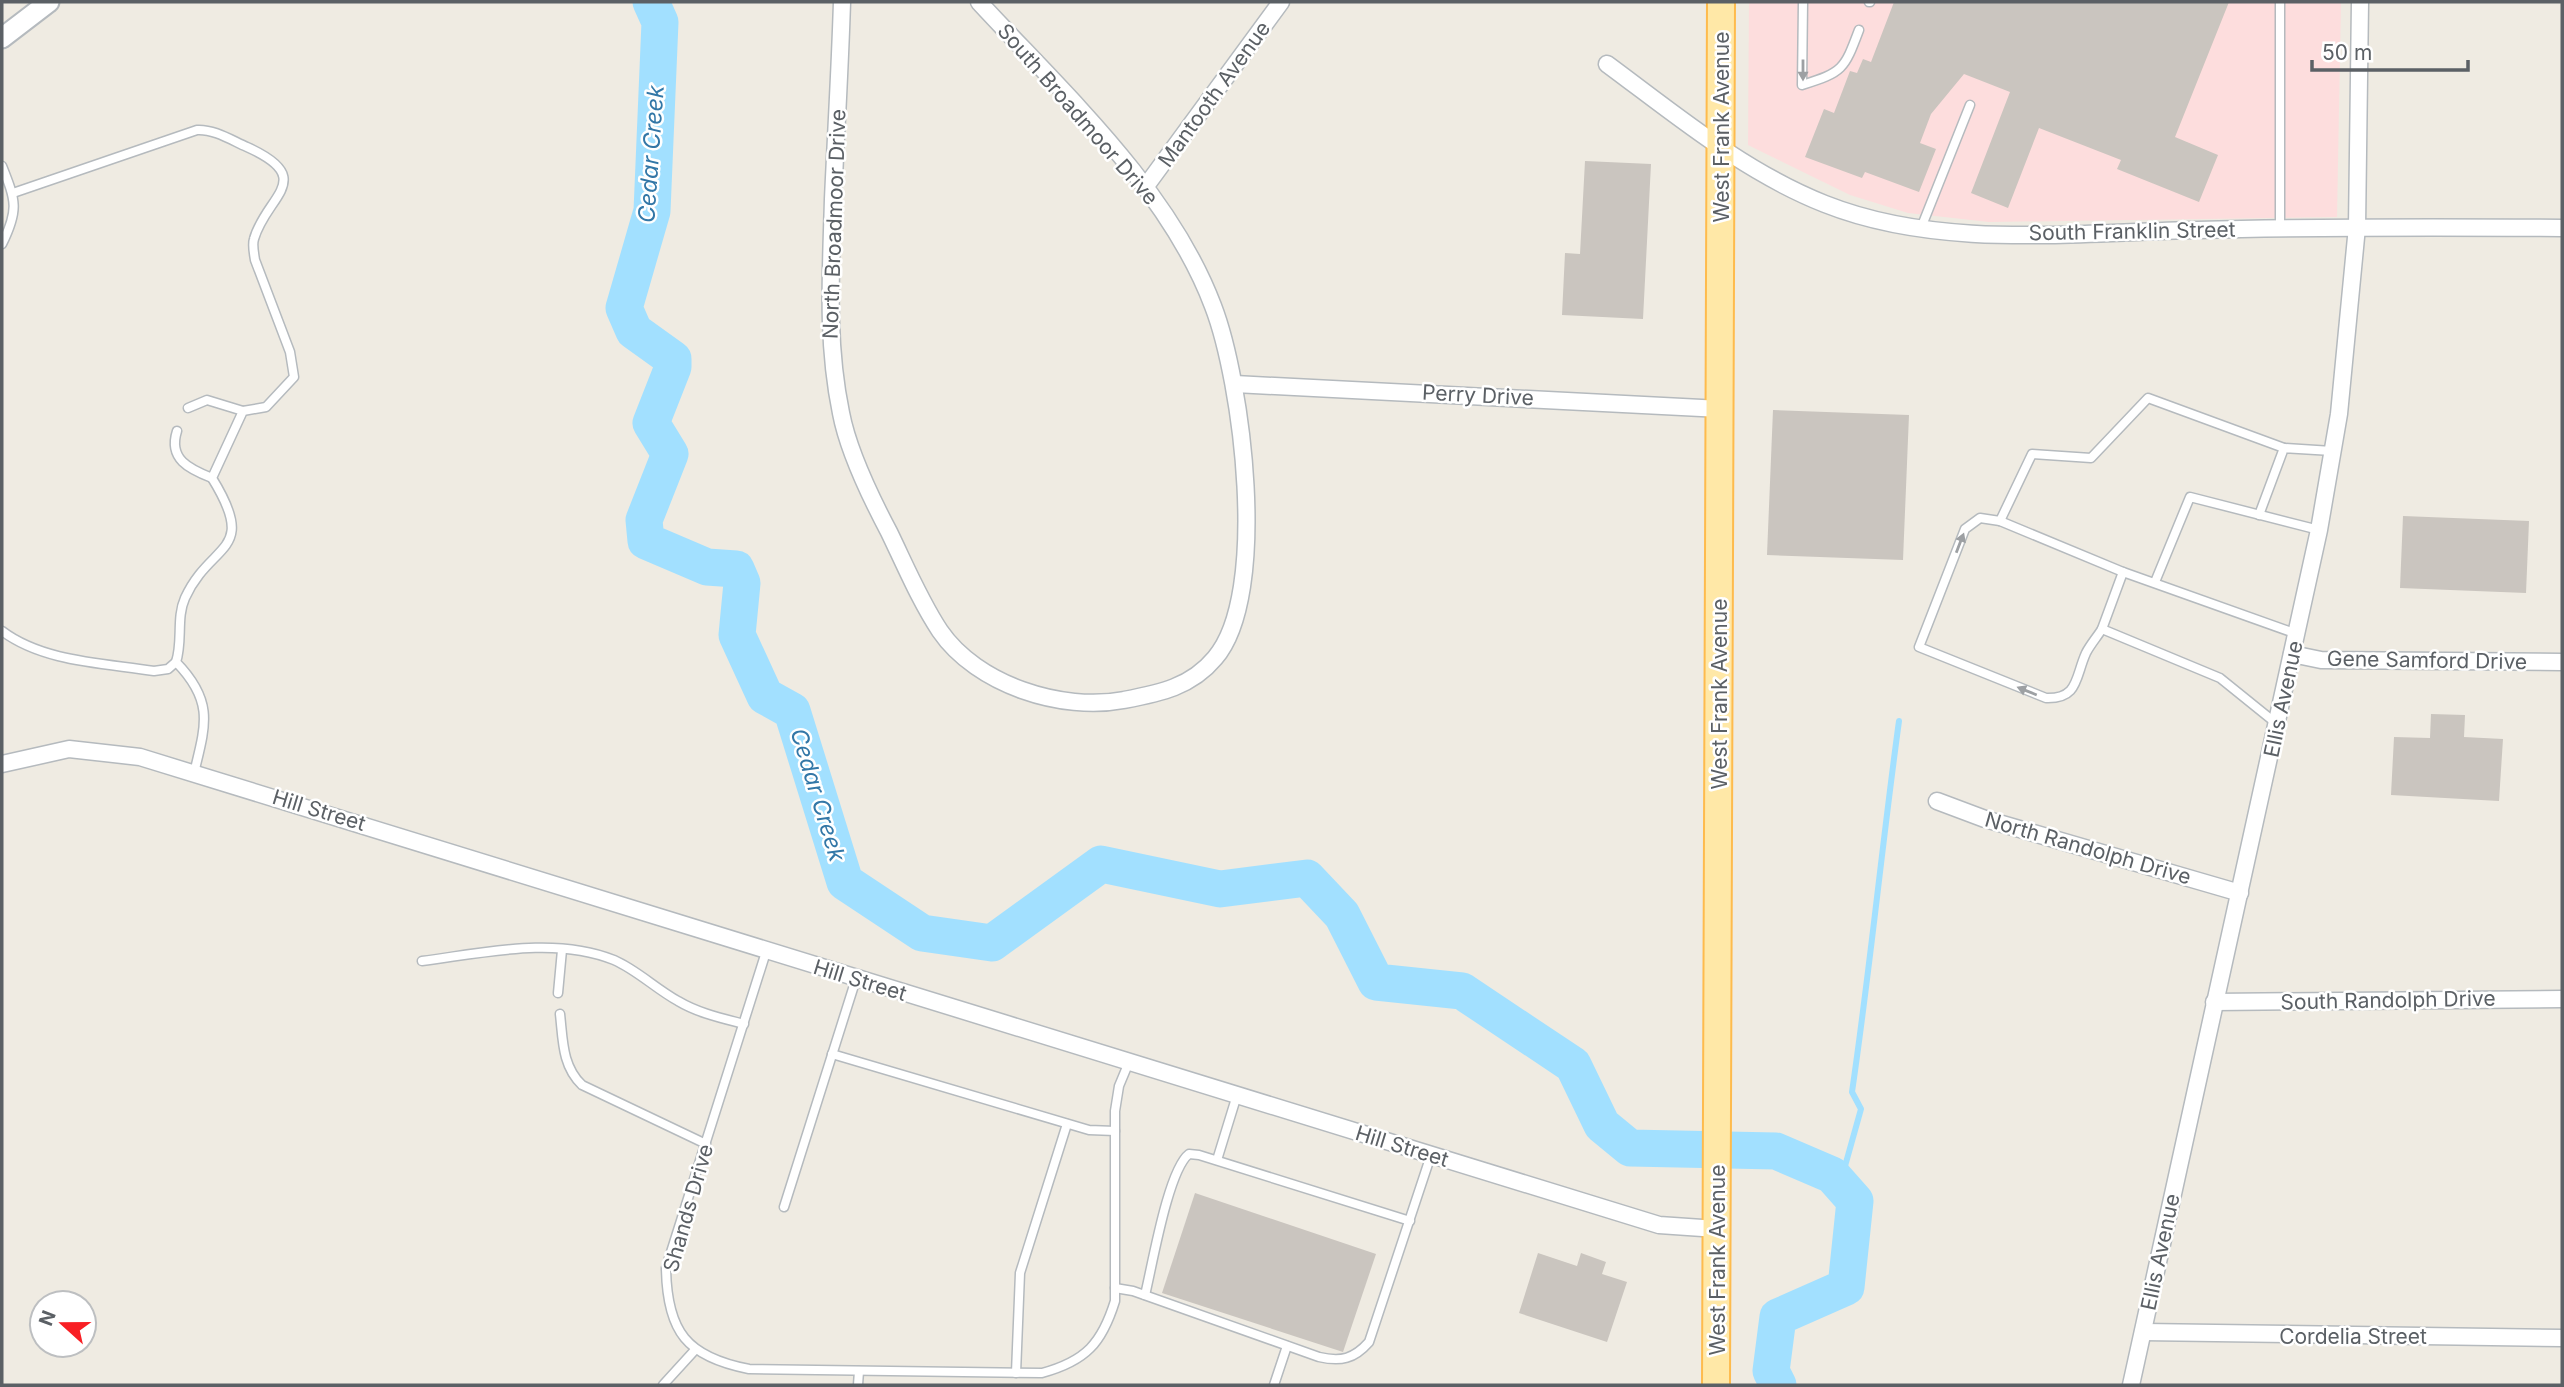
<svg xmlns="http://www.w3.org/2000/svg" width="2564" height="1387" viewBox="0 0 2564 1387" font-family="Inter,sans-serif">
<rect width="100%" height="100%" fill="#efebe2"/>
<path fill="#fddddd" d="M1749,2h592l-4,215 -348,5 -81,-9 -58,-18 -102,-50z"/>
<g fill="none" stroke-linecap="round" stroke-linejoin="round">
<path stroke="#a2e0ff" stroke-width="6" d="M1840,1184l21,-75 -9,-17c18,-123 30,-247 47,-371"/>
<path stroke="#a2e0ff" stroke-width="37" d="M651,2l9,20 -8,189 -28,97 10,23 39,28v8l-22,56 19,31 -26,66 2,21 61,26 29,2 6,14 -5,52 28,61 27,15 53,171 77,51 70,10 109,-79 119,25 87,-11 35,37 34,67 86,9 111,74 29,60 28,23 146,3 56,24 23,26 -9,86 -68,30 -7,54 7,14"/>
</g>
<g fill="#cac5bf">
<path d="M1894,2h335l-54,135 43,18 -19,47 -82,-33 4,-9 -82,-32 -31,80 -37,-15 39,-101 -46,-18 -33,40 -11,29 16,6 -17,43 -54,-20 -3,6 -57,-21 19,-48 10,4 16,-42 7,2 6,-14 8,3z"/>
<path d="M1585,161l66,3 -8,155 -81,-4 3,-62 15,1z"/>
<path d="M1773,410l136,5 -6,145 -136,-5z"/>
<path d="M2403,516l126,5 -3,72 -126,-5z"/>
<path d="M2431,714l34,1 -1,22 39,2 -4,62 -108,-6 3,-58 36,1z"/>
<path d="M1195,1193l181,61 -33,98 -181,-59z"/>
<path d="M1538,1253l39,13 4,-13 25,9 -4,12 25,8 -20,60 -88,-29z"/>
</g>
<g fill="none" stroke-linecap="round" stroke-linejoin="round">
<g stroke="#b5babe" stroke-width="11">
<g id="service">
<path d="M1803,2l-1,83c41,-13 42,-15 57,-55"/>
<path d="M1869,2h1"/>
<path d="M2,166c14,35 17,44 0,78"/>
<path d="M13,193l184,-63c17,-1 34,10 50,17 71,32 19,49 7,92 -2,6 0,14 1,21l35,92 4,25 -28,30 -23,4 -31,67c47,76 -1,63 -27,120 -9,20 -2,43 -9,64 38,39 30,62 18,111"/>
<path d="M1921,228l49,-123"/>
<path d="M2280,228v-226"/>
<path d="M188,408l19,-8 36,11"/>
<path d="M177,431c-9,28 12,38 35,47"/>
<path d="M2259,515l25,-67 48,3"/>
<path d="M2000,521l32,-67 59,4 57,-60 136,50"/>
<path d="M2155,582l35,-85 129,33"/>
<path d="M2102,629c-5,8 -12,16 -16,24 -11,24 -7,46 -40,45l-127,-51 46,-118 15,-11 20,3 123,51"/>
<path d="M2,631c41,31 101,32 152,40l14,-2 8,-7"/>
<path d="M2277,724l-57,-46 -118,-49 21,-57 174,62"/>
<path d="M766,952l-100,316c1,64 21,89 83,101l293,4c44,-12 60,-30 73,-72v-190l4,-25 10,-24"/>
<path d="M422,961c62,-8 133,-25 192,-1 23,10 42,29 64,41 20,12 43,17 66,23"/>
<path d="M558,993l4,-43"/>
<path d="M560,1014c3,26 2,52 22,71l124,59"/>
<path d="M832,1054l257,76 26,1"/>
<path d="M1217,1160l20,-65"/>
<path d="M784,1207l72,-228"/>
<path d="M1115,1288l18,3 186,66c22,5 35,2 50,-15l62,-187"/>
<path d="M1145,1295c7,-28 23,-125 44,-141l10,1 211,66"/>
<path d="M1016,1373l4,-100 47,-149"/>
<path d="M663,1385l31,-34"/>
<path d="M858,1385l1,-14"/>
<path d="M1274,1385l13,-39"/>
</g>
</g>
<g stroke="#b5babe" stroke-width="19">
<g id="minor">
<path d="M842,2c-2,66 -6,131 -9,197 -2,72 -7,142 8,214 7,37 30,85 48,119 16,33 31,69 51,99 37,54 122,81 184,69 36,-7 67,-13 91,-42 55,-64 27,-277 -2,-352 -44,-117 -150,-213 -234,-304"/>
<path d="M1607,64c69,51 137,108 218,140 116,46 251,28 372,26 122,-3 243,-3 365,-2"/>
<path d="M1146,186l135,-184"/>
<path d="M1235,384l486,25"/>
<path d="M2292,654l29,6 241,2"/>
<path d="M2,764l67,-15 71,8 1519,468 58,4"/>
<path d="M1937,801l48,18 255,74"/>
<path d="M2214,1002l348,-3"/>
<path d="M2143,1332l419,6"/>
<path d="M2131,1385l188,-855 20,-116 18,-187 3,-225"/>
</g>
</g>
<g stroke="#b5babe" stroke-width="23">
<path id="tertiary" d="M2,38l47,-36"/>
</g>
<g stroke="#febb4d" stroke-width="30">
<path id="primary" d="M1716,1385l5,-1383"/>
</g>
<use href="#service" stroke="#fff" stroke-width="8"/>
<use href="#minor" stroke="#fff" stroke-width="16"/>
<use href="#tertiary" stroke="#fff" stroke-width="19"/>
<use href="#primary" stroke="#ffe8a7" stroke-width="26"/>
</g>
<defs><path id="oneway-solid" d="M-6-.8H1V-3.2L6.5 0L1 3.2V.8H-6Z" transform="scale(1.75)"/></defs>
<g fill="#9da0a3">
<use href="#oneway-solid" transform="translate(1803 70) rotate(90)"/>
<use href="#oneway-solid" transform="translate(1960 543) rotate(-69)"/>
<use href="#oneway-solid" transform="translate(2027 691) rotate(-158)"/>
</g>
<g text-anchor="middle" dominant-baseline="central" stroke-width="5" stroke-linejoin="round" paint-order="stroke">
<g font-size="21" fill="#5b6065" stroke="#fff">
<text transform="translate(1214 94) rotate(-54)">Mantooth Avenue</text>
<text transform="translate(1078 114) rotate(49)">South Broadmoor Drive</text>
<text transform="translate(1721 127) rotate(-90)">West Frank Avenue</text>
<text transform="translate(834 224) rotate(-88)">North Broadmoor Drive</text>
<text transform="translate(2132 231) rotate(-1)">South Franklin Street</text>
<text transform="translate(1478 395) rotate(3)">Perry Drive</text>
<text transform="translate(2427 660) rotate(1)">Gene Samford Drive</text>
<text transform="translate(1719 694) rotate(-90)">West Frank Avenue</text>
<text transform="translate(2283 699) rotate(-78)">Ellis Avenue</text>
<text transform="translate(319 810) rotate(17)">Hill Street</text>
<text transform="translate(2088 848) rotate(16)">North Randolph Drive</text>
<text transform="translate(860 980) rotate(17)">Hill Street</text>
<text transform="translate(2388 1000) rotate(-1)">South Randolph Drive</text>
<text transform="translate(1402 1146) rotate(17)">Hill Street</text>
<text transform="translate(688 1208) rotate(-74)">Shands Drive</text>
<text transform="translate(2160 1252) rotate(-78)">Ellis Avenue</text>
<text transform="translate(1717 1260) rotate(-90)">West Frank Avenue</text>
<text x="2353" y="1336">Cordelia Street</text>
</g>
<g font-size="23" font-style="italic" fill="#3277a7" stroke="#fff">
<text transform="translate(651 154) rotate(-86)">Cedar Creek</text>
<text transform="translate(818 795) rotate(73)">Cedar Creek</text>
</g>
</g>
<rect width="2564" height="1387" fill="none" stroke="#5b6065" stroke-width="7"/>
<g transform="translate(63 1324) rotate(291)"><circle r="33" fill="#ffffff" stroke="#bdbfc1" stroke-width="2"/>
<path d="M0-5L12 26L0 18L-12 26Z" fill="#f81f24"/>
<text y="-10" font-size="19" font-weight="bold" text-anchor="middle" fill="#5b6065">N</text>
</g>
<path d="M2312 60v10h156v-10" fill="none" stroke="#5b6065" stroke-width="3.5"/>
<text x="2322" y="60" font-size="21" fill="#5b6065" stroke="#ffffff" stroke-width="5" paint-order="stroke">50 m</text>
</svg>
